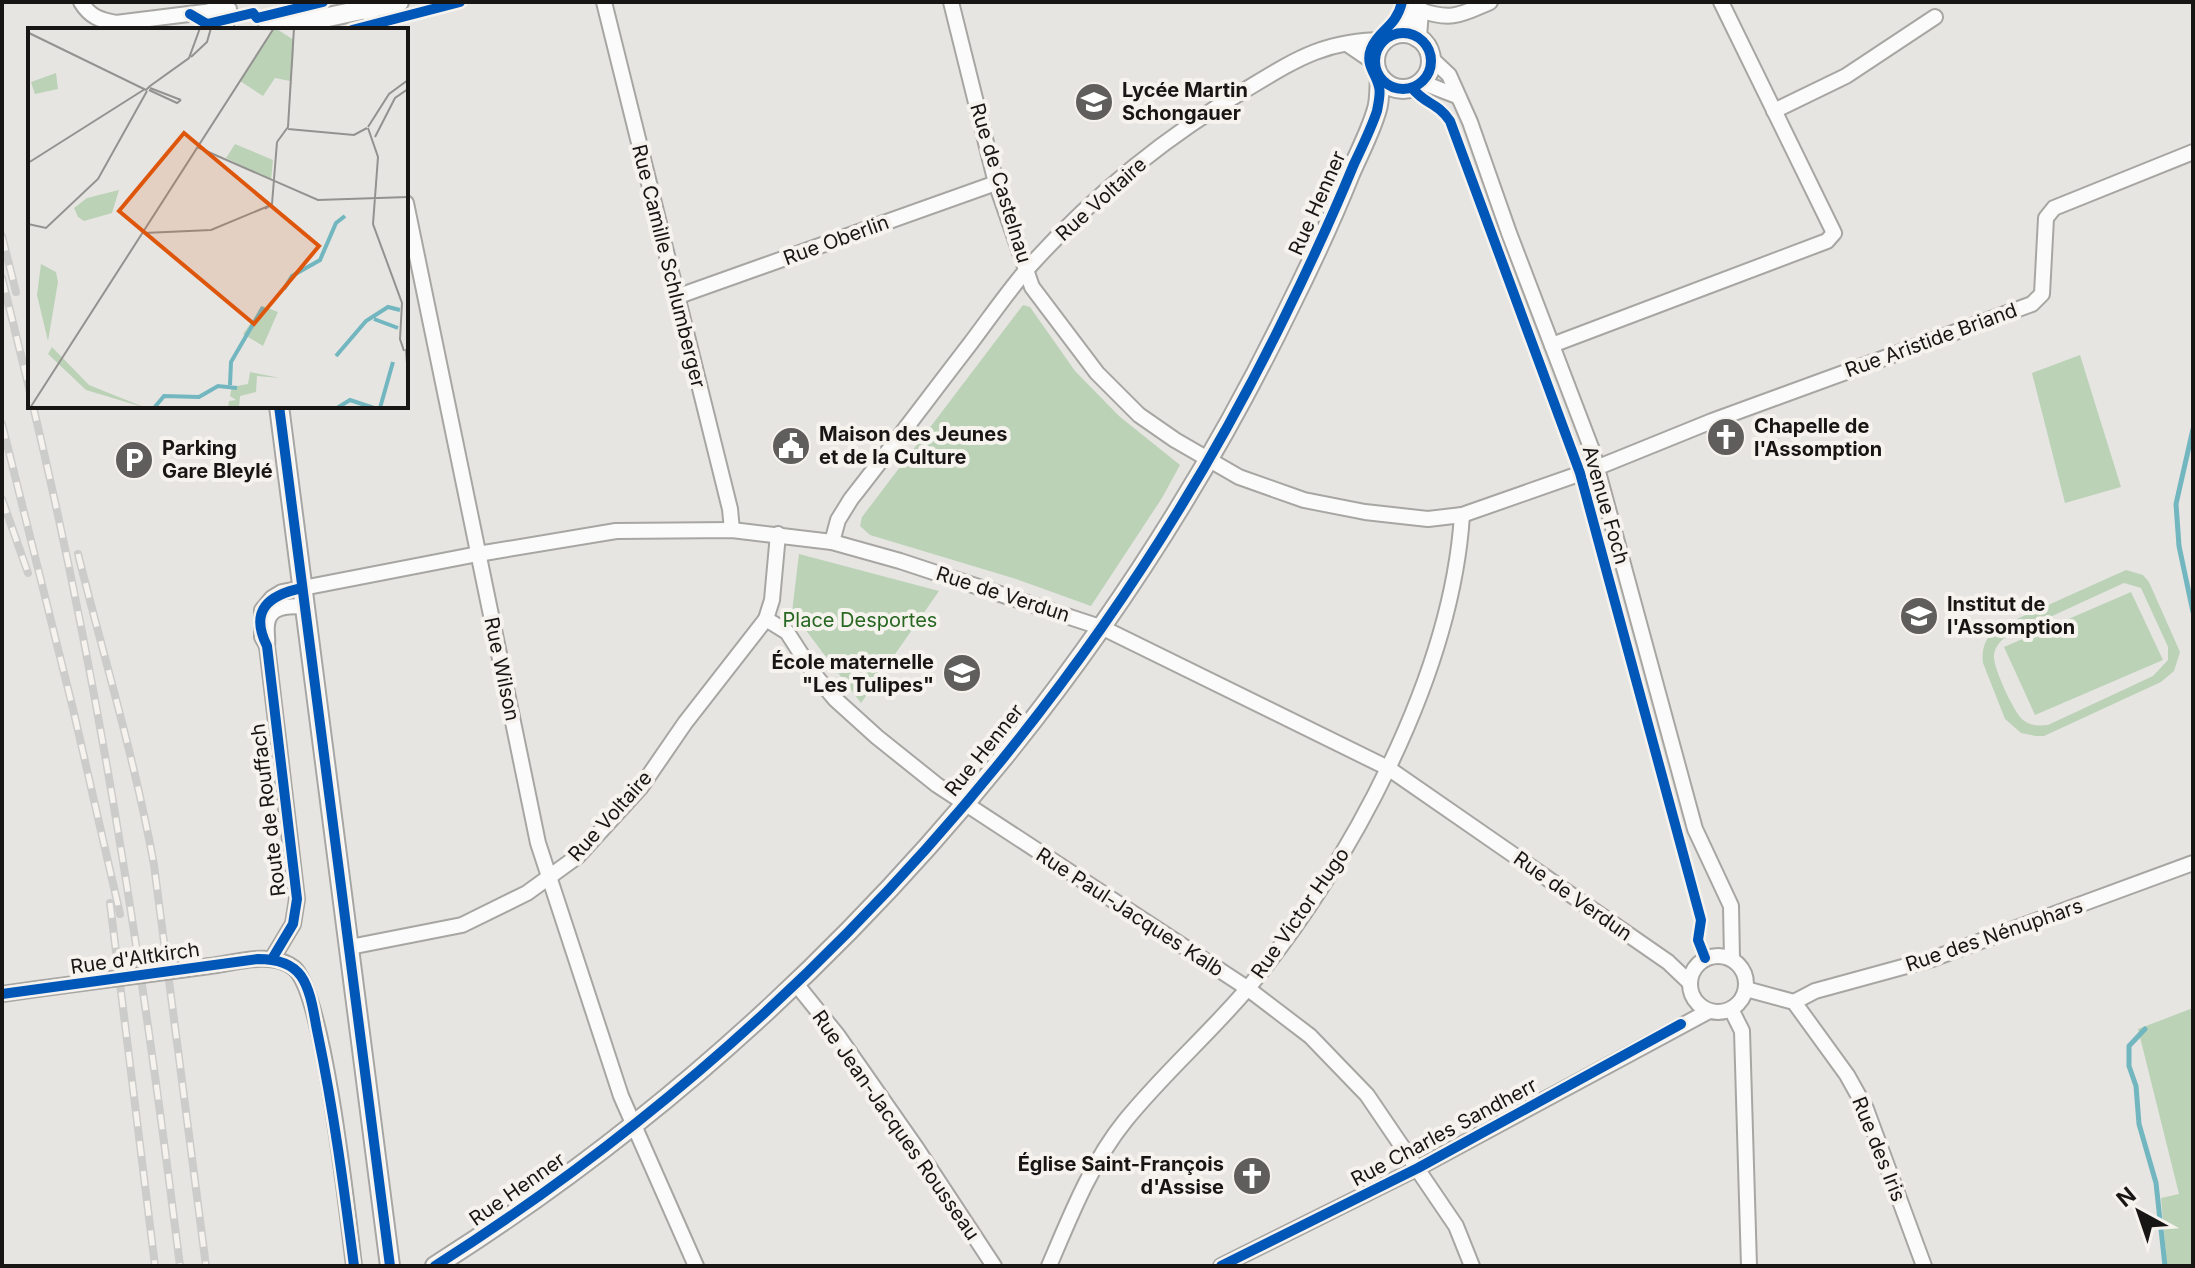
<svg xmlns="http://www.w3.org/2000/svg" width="2195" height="1268" viewBox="0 0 2195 1268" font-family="Inter,sans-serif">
<rect width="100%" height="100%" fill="#e6e5e2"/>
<g fill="#bbd2b7" fill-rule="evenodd">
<path d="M1023,305l7,2 45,64 44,45 61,49 -18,33 -71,108 -75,-27 -146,-44 -10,-9 2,-9z"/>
<path d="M2080,355l41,132 -56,16 -33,-130z"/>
<path d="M799,554l140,37 -78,112 -69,-91z"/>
<path d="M2126,570l17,5 6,7 31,70 -6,19 -13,11 -117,54h-8l-15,-3 -16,-14 -22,-56c-2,-15 3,-26 14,-35zM2124,583l17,5 27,59v13l-15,16 -105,49c-10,1 -17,1 -25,-5 -9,-7 -31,-55 -29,-65 1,-8 5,-12 10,-17z"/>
<path d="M2131,592l32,68 -128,55 -31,-68z"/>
<path d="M2193,1008v258h-26l-6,-68 18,-4 -41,-165z"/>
</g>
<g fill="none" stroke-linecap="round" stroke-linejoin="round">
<g stroke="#72b6bf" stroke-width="5">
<path d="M2193,429l-17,75 3,42 14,66"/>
<path d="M2145,1029l-16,17v20l7,20 3,38 17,59 9,83"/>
</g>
<g stroke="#a7a6a3" stroke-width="18">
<g id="street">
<path d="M81,2c9,15 19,18 35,21l113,-14"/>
<path d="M604,2l126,507 2,21"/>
<path d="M951,2l45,181 36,104 65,86 42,42 36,25 64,37 65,23 61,12 63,7 34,-4 134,-47 116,-47 320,-117 10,-10 4,-76 8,-10 139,-56"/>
<path d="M1419,10c33,11 41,5 71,-8"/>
<path d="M371,30v-28"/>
<path d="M1347,44l28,19"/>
<path d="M1431,58l18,17 21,47 39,111 83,217 103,379 36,77 1,53"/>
<path d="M1421,82l36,14"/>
<path d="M1774,111l72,-35 89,-59"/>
<path d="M406,203l132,640 83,253 75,170"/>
<path d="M676,297l320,-114"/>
<path d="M1552,345l275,-104 7,-8 -113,-231"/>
<path d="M778,534l-6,66 -6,19 21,13 27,42 21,25 42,38 60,48 310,203 63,48 57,59 89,131 16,40"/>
<path d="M832,542l6,-22 13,-21c40,-51 79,-103 119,-155 19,-25 38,-53 59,-77 62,-69 136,-130 216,-177 50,-30 79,-50 140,-50"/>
<path d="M267,646l-5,-9v-27l10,-12 10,-6 196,-38 138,-23 116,-1 100,12 68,19 203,67 285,140 280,194 21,20"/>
<path d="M350,947l112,-22 65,-32 51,-37 63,-69 44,-64 81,-104"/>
<circle cx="1718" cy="984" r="28"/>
<path d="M272,959l21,-35 4,-25 -30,-253c1,-7 -1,-14 0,-21 1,-20 23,-19 38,-19"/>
<path d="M210,966c25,-3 62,-16 84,2 30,25 54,249 60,298"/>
<path d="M797,985l41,51 79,113 77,117"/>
<path d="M1746,989l48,13 53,73 19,34 58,157"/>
<path d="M2,994l35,-5"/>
<path d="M1794,1002l21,-11 117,-32 261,-96"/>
<path d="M1731,1009l11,22 7,235"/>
<path d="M1049,1266c21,-49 42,-103 76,-145 38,-47 84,-87 123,-133 102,-123 204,-313 214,-473"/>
<path d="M1221,1266l197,-98 291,-157"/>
</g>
</g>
<g stroke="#a7a6a3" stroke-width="22">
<g id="secondary">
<path d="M216,2l9,28"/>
<path d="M1414,2l5,8 -2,27"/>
<path d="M267,30l132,-28"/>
<circle cx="1403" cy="61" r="28"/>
<path d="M1395,34l14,-32"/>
<path d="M279,406l111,860"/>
<path d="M435,1266c366,-232 665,-569 854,-958 22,-44 43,-89 61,-134 9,-21 21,-43 27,-65 3,-10 2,-21 3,-31"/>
</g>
</g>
<use href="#street" stroke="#fbfbfb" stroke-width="14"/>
<use href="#secondary" stroke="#fbfbfb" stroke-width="18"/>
<g stroke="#cccccb" stroke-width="8">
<g id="rail">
<path d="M2,236l14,56"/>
<path d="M2,278l28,114"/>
<path d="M33,406c68,283 111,572 147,860"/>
<path d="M2,424l72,289 46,201"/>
<path d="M2,499l26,74"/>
<path d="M78,554c26,104 57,206 76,311l52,401"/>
<path d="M110,903l45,363"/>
</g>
</g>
<use href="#rail" stroke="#f6f3ee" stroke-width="5" stroke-dasharray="15" stroke-linecap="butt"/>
<g stroke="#a7a6a3" stroke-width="18" stroke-linecap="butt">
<path id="street-bridge" d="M37,989l173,-23"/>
</g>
<use href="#street-bridge" stroke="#fbfbfb" stroke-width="14"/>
<g stroke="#f6f3ee" stroke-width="15">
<g id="cycleway">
<path d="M190,14l17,10 46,-11 4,5 66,-16"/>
<path d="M352,30l108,-28"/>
<circle cx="1403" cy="61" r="28"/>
<path d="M1412,88c14,17 25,14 38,33l130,352 121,447 -3,20 7,18"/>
<path d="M279,406l111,860"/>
<path d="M272,959l21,-35 4,-25 -30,-253c-18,-36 2,-51 35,-58"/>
<path d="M2,994l256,-35c16,0 33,3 43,17 11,16 13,41 17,59 16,77 26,154 36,231"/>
<path d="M435,1266c363,-230 663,-565 851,-952 24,-49 47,-99 68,-150 8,-17 17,-35 23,-53 1,-6 4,-18 2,-24 -3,-14 -14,-22 -8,-38 7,-19 25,-21 31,-47"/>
<path d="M1221,1266l197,-98 263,-144"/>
</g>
</g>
<use href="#cycleway" stroke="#0057b8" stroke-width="10"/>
</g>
<defs>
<g id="school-disc" transform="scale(2)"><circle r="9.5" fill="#5f5e5c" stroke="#f6f3ee"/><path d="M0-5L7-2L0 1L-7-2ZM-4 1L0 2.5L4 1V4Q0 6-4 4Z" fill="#fff"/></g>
<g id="church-disc" transform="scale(2)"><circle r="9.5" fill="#5f5e5c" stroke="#f6f3ee"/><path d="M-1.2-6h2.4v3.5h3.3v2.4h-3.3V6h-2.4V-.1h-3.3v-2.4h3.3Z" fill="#fff"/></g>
<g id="civic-disc" transform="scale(2)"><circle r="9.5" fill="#5f5e5c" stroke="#f6f3ee"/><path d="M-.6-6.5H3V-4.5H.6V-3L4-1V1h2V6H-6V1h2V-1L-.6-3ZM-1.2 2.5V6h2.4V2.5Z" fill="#fff"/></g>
<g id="parking-disc" transform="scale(2)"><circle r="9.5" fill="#5f5e5c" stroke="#f6f3ee"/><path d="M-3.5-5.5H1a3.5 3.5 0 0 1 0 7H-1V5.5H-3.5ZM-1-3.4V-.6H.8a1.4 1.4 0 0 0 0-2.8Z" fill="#fff"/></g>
</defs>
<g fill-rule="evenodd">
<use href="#school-disc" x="1094" y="102"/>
<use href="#church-disc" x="1726" y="437"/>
<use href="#civic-disc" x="791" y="446"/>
<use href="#parking-disc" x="134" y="460"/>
<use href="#school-disc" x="1919" y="616"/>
<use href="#school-disc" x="962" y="673"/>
<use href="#church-disc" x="1252" y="1176"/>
</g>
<g text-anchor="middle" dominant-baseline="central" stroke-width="8" stroke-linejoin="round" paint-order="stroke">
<g font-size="20" font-weight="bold" fill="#171614" stroke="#f6f3ee" text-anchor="start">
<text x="1122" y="90">Lycée Martin<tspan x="1122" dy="23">Schongauer</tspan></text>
<text x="1754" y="426">Chapelle de<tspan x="1754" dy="23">l'Assomption</tspan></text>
<text x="819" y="434">Maison des Jeunes<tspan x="819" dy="23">et de la Culture</tspan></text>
<text x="162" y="448">Parking<tspan x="162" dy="23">Gare Bleylé</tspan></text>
<text x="1947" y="604">Institut de<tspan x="1947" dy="23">l'Assomption</tspan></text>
<text x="934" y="662" text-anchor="end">École maternelle<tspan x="934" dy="23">"Les Tulipes"</tspan></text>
<text x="1224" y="1164" text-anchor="end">Église Saint-François<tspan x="1224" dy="23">d'Assise</tspan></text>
</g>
<g font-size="20" fill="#171614" stroke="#f6f3ee">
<text transform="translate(1001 183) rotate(73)">Rue de Castelnau</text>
<text transform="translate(1101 199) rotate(-42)">Rue Voltaire</text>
<text transform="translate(1317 203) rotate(-66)">Rue Henner</text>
<text transform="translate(836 240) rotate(-20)">Rue Oberlin</text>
<text transform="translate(669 266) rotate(76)">Rue Camille Schlumberger</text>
<text transform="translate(1931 340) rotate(-20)">Rue Aristide Briand</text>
<text transform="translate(1606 505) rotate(74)">Avenue Foch</text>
<text transform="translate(1003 594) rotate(18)">Rue de Verdun</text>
<text transform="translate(502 669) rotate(78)">Rue Wilson</text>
<text transform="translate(984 750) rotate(-51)">Rue Henner</text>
<text transform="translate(268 810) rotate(-97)">Route de Rouffach</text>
<text transform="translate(610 816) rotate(-48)">Rue Voltaire</text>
<text transform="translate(1573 896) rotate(35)">Rue de Verdun</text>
<text transform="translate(1130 912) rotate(33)">Rue Paul-Jacques Kalb</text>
<text transform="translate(1300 913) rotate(-55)">Rue Victor Hugo</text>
<text transform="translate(1994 935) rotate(-19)">Rue des Nénuphars</text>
<text transform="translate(135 958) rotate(-8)">Rue d'Altkirch</text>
<text transform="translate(896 1125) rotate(55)">Rue Jean-Jacques Rousseau</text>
<text transform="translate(1444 1132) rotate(-28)">Rue Charles Sandherr</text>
<text transform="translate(1879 1149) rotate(68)">Rue des Iris</text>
<text transform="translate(517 1189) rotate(-35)">Rue Henner</text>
</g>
<g font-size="20" fill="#276722" stroke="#f6f3ee">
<text x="860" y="620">Place Desportes</text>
</g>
</g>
<g transform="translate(28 28)">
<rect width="380" height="380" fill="#e6e5e2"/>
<path d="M247,0l19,12 -1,25 -3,16 -15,-3 -12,18 -23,-15zM28,45l2,16 -23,5 -4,-12zM207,116l38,16 -2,20 -45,-22zM91,162l-7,23 -28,8 -6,-4 -4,-9 13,-10zM13,236l15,8 2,10 -10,59 -11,-46zM235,278l15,6 -15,34 -20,-12zM24,319l37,38 57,23 -60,-18 -38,-36zM222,344l30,6 -23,-2 -1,16 -16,4 -1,12h-11l1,-7 7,-1 -6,-4 2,-9 16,-3z" fill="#bbd2b7"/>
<path fill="none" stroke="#72b6bf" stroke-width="4" d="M256,261l8,-13 28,-16 16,-37 9,-7M346,291l24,9M308,328l30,-35 22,-14 12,3M202,357l1,-23 32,-55M126,380l10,-12 35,1 19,-11 19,2M309,380l13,-8 24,8M352,380l13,-46"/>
<path fill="none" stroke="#939290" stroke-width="2" d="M1,5l117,57 4,-4M163,29l16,-15 4,-14M122,58l39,-28 11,-30M122,60l31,12M121,62l28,13 4,-3M340,99l21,-33 19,-14M340,100l10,29 -5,67 29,79 -2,36 4,12M260,101l66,6 13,-7M347,109l20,-39 13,-9M249,114l11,-15 6,-99M169,119l121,53 90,-3M0,135l117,-74M237,181l7,-5 5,-62M0,196l18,4 52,-49 49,-88M116,205l67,-3 60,-25M378,321l2,29M2,380l244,-380"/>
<path fill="#de560c" fill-opacity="0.15" stroke="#de560c" stroke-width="4" d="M156,105l135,113 -65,78 -135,-113z"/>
<rect width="380" height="380" fill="none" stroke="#171614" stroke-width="4"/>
</g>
<rect width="2195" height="1268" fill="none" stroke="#171614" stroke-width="8"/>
<g transform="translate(2139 1212) rotate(320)" stroke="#f6f3ee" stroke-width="6" paint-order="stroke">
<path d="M0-6L14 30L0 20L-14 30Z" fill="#171614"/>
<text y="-12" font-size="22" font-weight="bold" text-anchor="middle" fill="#171614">N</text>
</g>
</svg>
